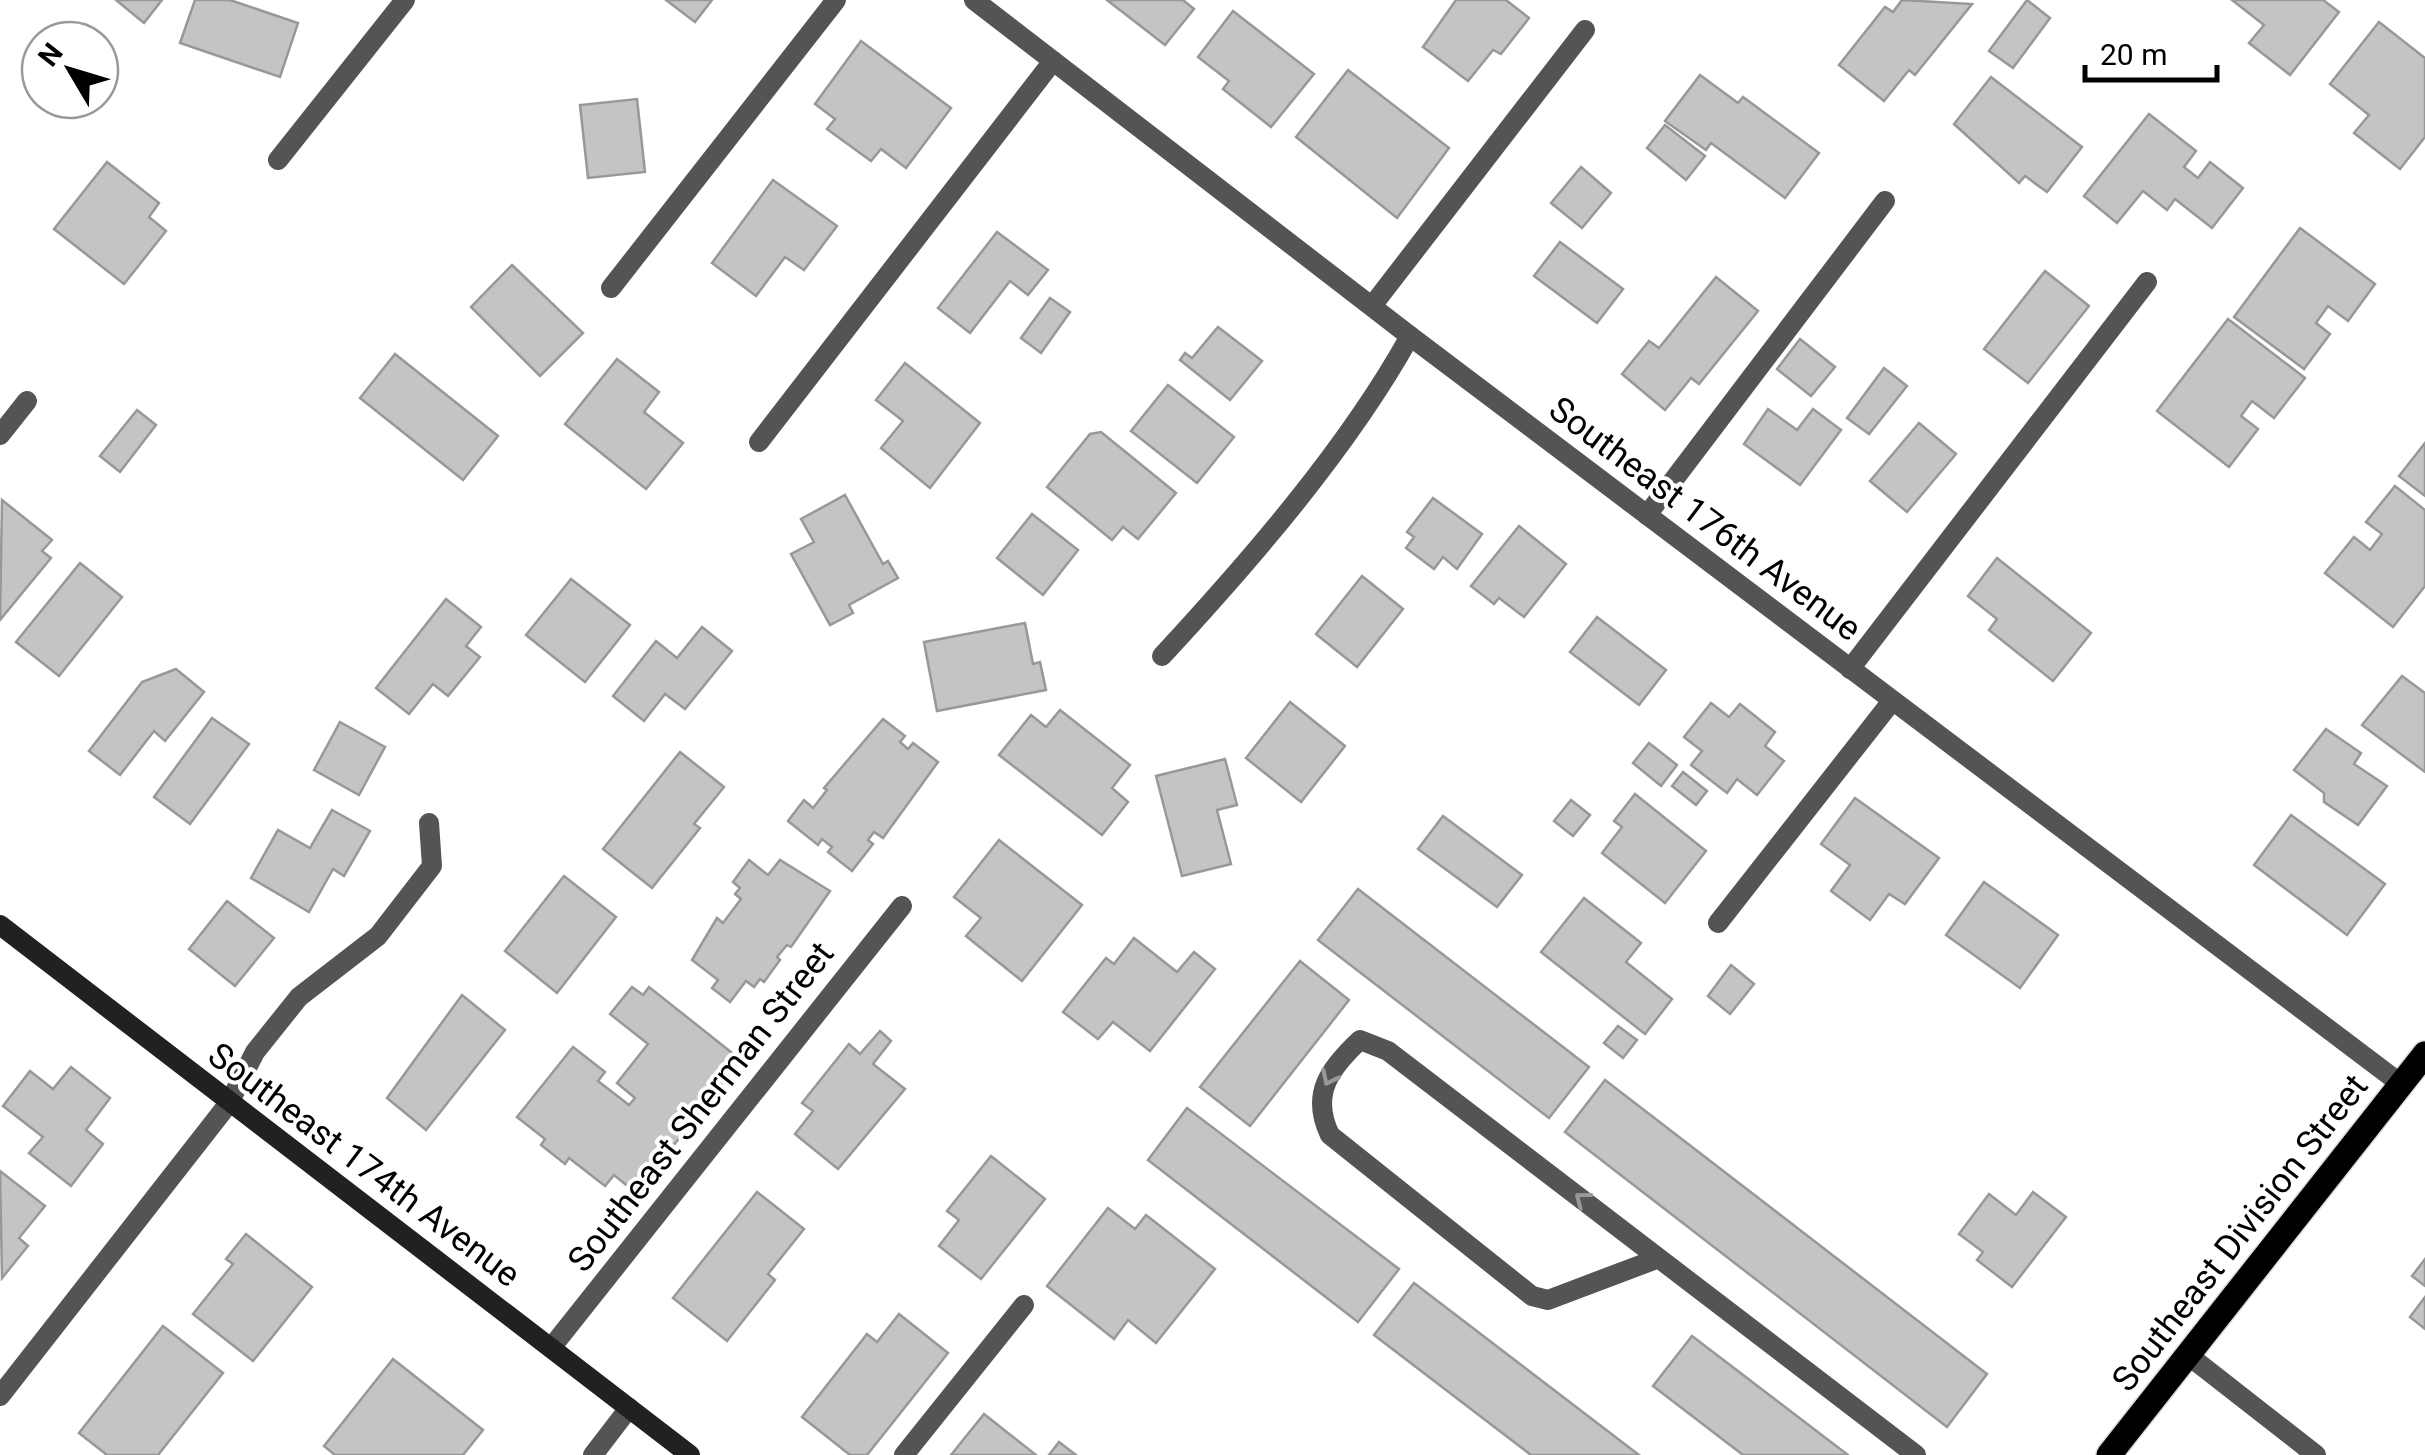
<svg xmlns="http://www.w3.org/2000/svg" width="2425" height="1455" viewBox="0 0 2425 1455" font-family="Roboto,sans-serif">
<rect width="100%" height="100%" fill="#fff"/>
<g fill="#c4c4c4" stroke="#989898" stroke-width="2.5">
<path d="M116,0h46l-18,23z"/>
<path d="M195,0h35l68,23 -18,54 -100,-34z"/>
<path d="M666,0h46l-17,22z"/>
<path d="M1107,0h76l11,9 -29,36z"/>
<path d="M1456,0h50l23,18 -28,36 -8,-4 -25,31 -45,-34z"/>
<path d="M1902,0l70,4 -57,71 -6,-5 -25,31 -45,-36 46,-58 8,5z"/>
<path d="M2027,0l23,18 -37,50 -24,-17z"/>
<path d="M2232,0h91l16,12 -49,63 -41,-32 15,-18z"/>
<path d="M1233,11l81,63 -43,53 -48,-38 6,-8 -31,-24z"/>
<path d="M2379,22l46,36v79l-25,32 -46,-36 15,-18 -39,-31z"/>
<path d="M861,41l90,67 -45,60 -25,-19 -10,12 -44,-32 8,-10 -20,-15z"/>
<path d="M1348,70l101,78 -52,70 -101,-81z"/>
<path d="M1700,75l38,28 5,-6 76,56 -34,45 -74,-55 -5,7 -41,-29z"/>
<path d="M1991,77l91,70 -35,45 -22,-16 -6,7 -65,-59z"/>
<path d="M637,99l8,73 -57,6 -8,-73z"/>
<path d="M2149,114l47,37 -12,16 14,11 12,-16 33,26 -31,40 -37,-29 -8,11 -24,-19 -26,32 -33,-27z"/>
<path d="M1665,125l40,31 -19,24 -39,-32z"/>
<path d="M107,162l52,41 -10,14 17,14 -42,53 -70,-55z"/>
<path d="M1581,167l30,26 -29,35 -31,-25z"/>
<path d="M773,180l64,46 -33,44 -19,-13 -29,39 -44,-33z"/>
<path d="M2300,228l75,56 -27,37 -20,-15 -12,17 14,11 -26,35 -70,-52z"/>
<path d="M997,232l51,38 -20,25 -18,-14 -40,52 -32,-25z"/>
<path d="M1560,242l63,47 -26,34 -63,-47z"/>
<path d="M512,265l71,68 -43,43 -69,-69z"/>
<path d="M2045,271l44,35 -61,77 -44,-34z"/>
<path d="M1716,277l42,34 -59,73 -8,-6 -26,32 -43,-36 27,-33 10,7z"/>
<path d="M1050,298l20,14 -29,41 -20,-15z"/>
<path d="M2228,319l77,59 -31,40 -22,-17 -11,15 17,13 -29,38 -72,-56z"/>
<path d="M1218,327l44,34 -32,39 -50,-40 5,-7 7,5z"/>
<path d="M1800,339l35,28 -24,29 -34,-27z"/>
<path d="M395,354l103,82 -35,44 -103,-82z"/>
<path d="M617,359l42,33 -15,20 39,31 -37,46 -81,-65z"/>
<path d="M905,363l75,60 -50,65 -49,-40 22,-27 -27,-21z"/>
<path d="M1884,368l23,18 -38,48 -22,-16z"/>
<path d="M1168,385l66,52 -37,46 -66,-52z"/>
<path d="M1768,409l29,21 16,-21 28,21 -41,55 -56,-41z"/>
<path d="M137,410l19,15 -36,47 -20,-16z"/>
<path d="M1919,423l37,31 -49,58 -37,-31z"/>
<path d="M1101,432l75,61 -38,46 -15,-12 -11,13 -65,-53 43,-53z"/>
<path d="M2425,443v53l-26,-20z"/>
<path d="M2395,486l30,24v76l-32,41 -68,-54 29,-36 16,13 12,-16 -16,-12z"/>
<path d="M845,495l38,69 5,-3 10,17 -49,27 4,8 -23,12 -39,-71 23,-12 -13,-23z"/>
<path d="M1433,498l49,36 -25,35 -14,-12 -9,12 -28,-21 8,-11 -7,-5z"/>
<path d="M2,500l50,40 -10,11 9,7 -51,62z"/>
<path d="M1032,514l46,36 -35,45 -46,-37z"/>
<path d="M1519,526l47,38 -42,53 -25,-19 -5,6 -23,-18z"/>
<path d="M1997,558l94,75 -38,48 -64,-51 8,-11 -29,-23z"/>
<path d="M80,563l42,34 -63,79 -43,-34z"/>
<path d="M1362,576l41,33 -46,58 -41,-33z"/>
<path d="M571,579l59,46 -45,57 -59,-47z"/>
<path d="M446,599l35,28 -15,19 14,11 -32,39 -15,-12 -24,30 -33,-26z"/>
<path d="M1597,617l69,53 -27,35 -69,-53z"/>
<path d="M1025,623l8,41 7,-2 6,28 -109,21 -13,-69z"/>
<path d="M702,627l30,24 -47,58 -20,-15 -21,27 -31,-25 43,-55 21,17z"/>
<path d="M176,669l28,23 -39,49 -11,-10 -34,44 -31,-24 53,-69z"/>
<path d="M2402,676l23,17v79l-63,-47z"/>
<path d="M1290,702l55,44 -44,56 -55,-44z"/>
<path d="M1711,703l18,14 11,-13 35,28 -10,14 19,15 -27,34 -20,-16 -10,14 -36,-28 11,-14 -18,-14z"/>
<path d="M1060,710l70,55 -18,23 16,14 -26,33 -103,-80 32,-40 15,12z"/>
<path d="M212,718l37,26 -59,80 -36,-27z"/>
<path d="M883,719l22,17 -5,6 8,7 5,-6 25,19 -55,76 -9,-6 -6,8 5,4 -21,27 -24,-19 4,-5 -10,-8 -4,6 -30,-24 16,-21 9,8 14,-18 -3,-2z"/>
<path d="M340,722l45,25 -26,48 -45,-25z"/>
<path d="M2326,729l35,24 -7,11 33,22 -29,39 -34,-23v-9l-30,-23z"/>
<path d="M1649,743l28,22 -16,21 -28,-23z"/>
<path d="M680,752l44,35 -30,37 6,4 -48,60 -49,-39z"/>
<path d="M1225,759l12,46 -20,5 14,54 -49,12 -26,-100z"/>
<path d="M1683,772l24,19 -11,14 -24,-19z"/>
<path d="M1635,794l71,57 -41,52 -63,-50 20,-26 -8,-6z"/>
<path d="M1855,798l84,60 -34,46 -16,-10 -19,26 -39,-29 19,-26 -29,-21z"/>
<path d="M1571,800l19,15 -17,21 -19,-15z"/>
<path d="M332,810l38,21 -26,45 -11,-7 -24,43 -58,-34 27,-48 32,18z"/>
<path d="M2291,815l94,69 -38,51 -93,-70z"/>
<path d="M1443,816l79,59 -25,32 -79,-58z"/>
<path d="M999,840l83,65 -60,76 -56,-45 15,-18 -27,-21z"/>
<path d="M749,860l19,15 12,-15 50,31 -39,56 -4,-2 -10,12 3,3 -16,22 -4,-3 -6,8 -8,-6 -16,21 -18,-14 6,-8 -26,-20 25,-42 6,5 18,-24 -6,-5 5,-6 -7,-6z"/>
<path d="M564,876l52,41 -59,76 -52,-42z"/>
<path d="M1984,882l74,53 -38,53 -74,-53z"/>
<path d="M1358,889l231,178 -40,51 -231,-178z"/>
<path d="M1584,898l57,45 -15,19 46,37 -27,35 -104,-82z"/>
<path d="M227,901l47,37 -39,48 -46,-37z"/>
<path d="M1134,938l43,34 17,-20 21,17 -65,82 -37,-29 -15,17 -35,-27 43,-54 8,6z"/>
<path d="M1300,961l49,39 -99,126 -50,-39z"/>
<path d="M1731,965l23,19 -24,30 -22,-18z"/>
<path d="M632,987l11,8 6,-8 92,73 -105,133 -22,-18 -9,11 -36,-28 -4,6 -24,-19 4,-6 -28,-22 56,-70 32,25 -7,9 31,24 6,-7 -18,-15 31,-39 -38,-30z"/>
<path d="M462,995l43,35 -79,100 -39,-32z"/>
<path d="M1618,1026l19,14 -14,18 -19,-15z"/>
<path d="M880,1031l11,10 -18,23 32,25 -67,80 -43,-35 18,-23 -11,-8 47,-59 11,10z"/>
<path d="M71,1067l39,31 -24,32 17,14 -32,42 -42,-33 14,-16 -40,-31 27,-35 23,18z"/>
<path d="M1605,1080l382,294 -40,53 -382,-295z"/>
<path d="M1187,1108l212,161 -41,53 -210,-162z"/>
<path d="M991,1156l54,43 -64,80 -42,-33 20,-26 -12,-9z"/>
<path d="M0,1171l45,35 -26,32 9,8 -26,32z"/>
<path d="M757,1192l47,37 -36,45 7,6 -48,61 -54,-43z"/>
<path d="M2033,1192l33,25 -54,70 -35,-27 6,-8 -24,-18 30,-40 27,21z"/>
<path d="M1108,1208l27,21 11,-14 69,54 -59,74 -28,-23 -14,19 -67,-53z"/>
<path d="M246,1234l66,53 -59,74 -60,-47 40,-50 -7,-5z"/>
<path d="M2425,1259v27l-13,-10z"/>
<path d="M1414,1283l225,172h-108l-157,-120z"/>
<path d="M2425,1297v32l-15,-12z"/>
<path d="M899,1314l49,39 -81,102h-17l-48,-38 65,-83 10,8z"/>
<path d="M163,1326l60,47 -65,82h-51l-28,-22z"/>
<path d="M1692,1336l156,119h-105l-90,-69z"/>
<path d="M393,1359l90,71 -20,25h-128l-11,-9z"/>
<path d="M984,1414l52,41h-85z"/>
<path d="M1059,1442l17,13h-27z"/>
</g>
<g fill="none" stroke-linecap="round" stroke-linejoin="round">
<g stroke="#dbdbdb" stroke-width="28">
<path id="primary" d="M2109,1455l316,-401"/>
</g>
<g stroke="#545454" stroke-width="20">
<path d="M278,160l127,-160"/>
<path d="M1372,306l213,-276"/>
<path d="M759,442l294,-381"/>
<path d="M1647,515l238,-314"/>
<path d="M1850,669l297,-387"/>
<path d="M1718,923l174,-222"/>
<path d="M1659,1258l-111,42 -16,-4 -202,-161c-20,-41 0,-67 30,-95l28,11 528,404"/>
<path d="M904,1455l120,-150"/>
</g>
<g stroke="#545454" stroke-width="20">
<path d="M974,0l436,336 991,748"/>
<path d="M611,288l225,-288"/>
<path d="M0,435l27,-34"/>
<path d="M1162,656c87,-94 186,-208 248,-320"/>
<path d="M551,1348l351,-442"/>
<path d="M2188,1355l128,100"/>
<path d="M0,1396l229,-293 26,-51 44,-55 79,-61 54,-70 -3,-43"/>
<path d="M593,1455l36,-47"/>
</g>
<path stroke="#212121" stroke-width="20" d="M0,925l690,530"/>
<use href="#primary" stroke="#000" stroke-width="25"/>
</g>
<defs><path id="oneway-chevron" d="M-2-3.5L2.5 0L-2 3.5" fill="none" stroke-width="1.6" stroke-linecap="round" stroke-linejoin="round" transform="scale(2.5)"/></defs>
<g stroke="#989898">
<use href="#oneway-chevron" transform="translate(1329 1078) rotate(116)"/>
<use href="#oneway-chevron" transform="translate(1582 1199) rotate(-143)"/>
</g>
<g text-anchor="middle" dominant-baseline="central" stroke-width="8" stroke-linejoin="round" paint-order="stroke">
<g font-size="35" fill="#000" stroke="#fff">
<text transform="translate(1705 519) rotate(37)">Southeast 176th Avenue</text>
<text transform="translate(701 1107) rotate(-52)">Southeast Sherman Street</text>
<text transform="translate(364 1165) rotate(37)">Southeast 174th Avenue</text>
<text transform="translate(2240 1233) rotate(-52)">Southeast Division Street</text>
</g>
</g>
<g transform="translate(70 70) rotate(308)"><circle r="48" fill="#ffffff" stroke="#999999" stroke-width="2.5"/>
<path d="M0-8L18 38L0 25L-18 38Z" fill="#000000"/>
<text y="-15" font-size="28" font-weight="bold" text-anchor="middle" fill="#000000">N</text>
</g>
<path d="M2085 65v15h132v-15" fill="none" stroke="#000000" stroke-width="5"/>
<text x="2100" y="65" font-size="30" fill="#000000" stroke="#ffffff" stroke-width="8" paint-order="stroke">20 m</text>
</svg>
